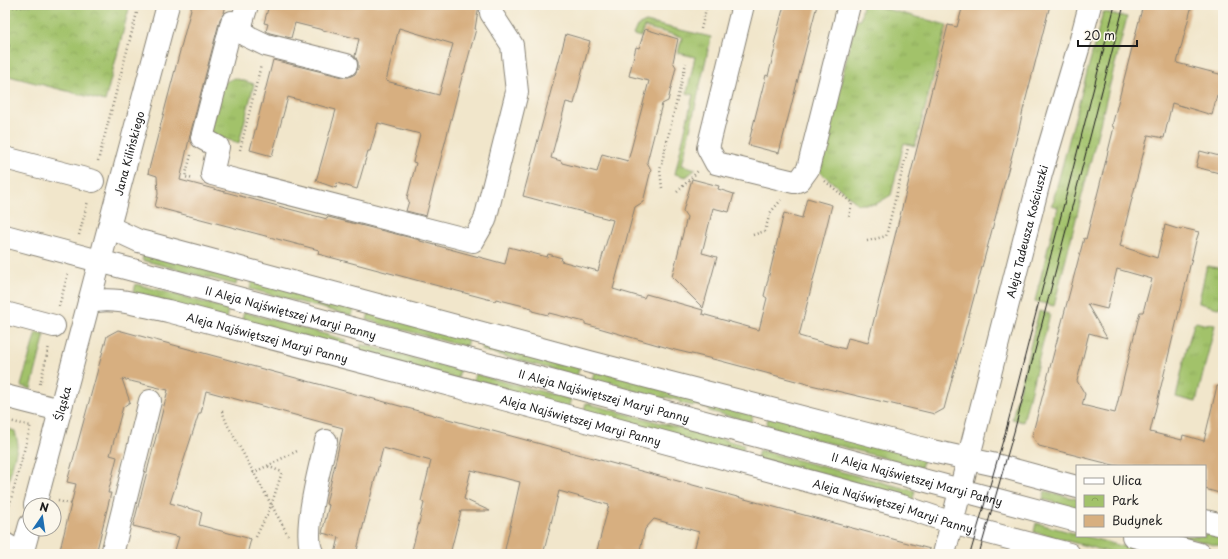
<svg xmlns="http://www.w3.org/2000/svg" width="1228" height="559" viewBox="0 0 1228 559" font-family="'Playpen Sans',sans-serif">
<defs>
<pattern id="grass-tufts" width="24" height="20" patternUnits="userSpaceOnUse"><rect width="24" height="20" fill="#a2c26a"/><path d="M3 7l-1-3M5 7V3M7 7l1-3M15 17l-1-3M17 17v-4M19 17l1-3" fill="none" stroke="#8ba65b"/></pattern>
<pattern id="park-crowns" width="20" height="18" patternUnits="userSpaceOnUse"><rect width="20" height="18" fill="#a2c26a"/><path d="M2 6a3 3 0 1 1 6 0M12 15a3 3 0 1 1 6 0" fill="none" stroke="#8ba65b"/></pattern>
</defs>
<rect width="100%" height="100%" fill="#fbf7ec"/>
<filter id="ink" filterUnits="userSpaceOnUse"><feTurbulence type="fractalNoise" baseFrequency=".025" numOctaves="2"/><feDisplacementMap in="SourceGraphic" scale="8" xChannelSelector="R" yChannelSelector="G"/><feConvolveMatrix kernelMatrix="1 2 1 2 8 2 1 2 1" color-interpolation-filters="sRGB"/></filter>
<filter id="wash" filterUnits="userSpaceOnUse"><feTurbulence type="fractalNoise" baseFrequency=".012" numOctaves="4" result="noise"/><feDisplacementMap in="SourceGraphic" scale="16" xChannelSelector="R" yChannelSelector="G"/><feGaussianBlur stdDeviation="0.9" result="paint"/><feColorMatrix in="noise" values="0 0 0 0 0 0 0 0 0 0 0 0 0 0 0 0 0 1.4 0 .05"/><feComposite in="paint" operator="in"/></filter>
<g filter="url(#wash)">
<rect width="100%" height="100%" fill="#f1e6cb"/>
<g fill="url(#grass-tufts)" stroke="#5f6f43">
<path d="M863,5h8l76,20 -32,121 -11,-3 -13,52 -15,9h-18l-39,-33 37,-151h4z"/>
<path d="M1103,12l24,5 -73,289 -19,-5 23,-94 -7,-2 3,-4v-4z"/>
<path d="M646,22l65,15 -29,128 14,4 -10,8 -11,-3 18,-79 -6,-2 8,-36 -17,-4 4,-16 -38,-10 -3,10 -8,-2 4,-9z"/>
<path d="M234,78l20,6 -15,59 -30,-9 12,-50z"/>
<path d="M145,249l93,25 -2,11 -94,-25z"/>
<path d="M1208,266l15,3v25l-3,13 -2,1 -19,-5v-2l7,-32z"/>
<path d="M253,278l102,27 -3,11 -102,-27z"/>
<path d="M136,284l92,25 -2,10 -93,-25z"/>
<path d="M370,309l99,26 -3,12 -99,-27z"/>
<path d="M1039,311l11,3 -27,108 -11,-3z"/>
<path d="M244,312l102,28 -3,11 -102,-28z"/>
<path d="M1196,322l11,3v-1l8,1 -19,77 -20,-5 11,-50 7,-23z"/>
<path d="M36,332l9,2 -14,55 -10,-3z"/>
<path d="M484,339l96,26 -3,11 -96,-26z"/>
<path d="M361,344l99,26 -3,11 -99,-27z"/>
<path d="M595,369l159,42 -3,11 -42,-11v-3l-15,-3 -1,1 -13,-3v-2l-14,-4 -1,2 -42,-11v-2l-14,-4 -1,2 -16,-4z"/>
<path d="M475,374l96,25 -4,12 -95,-26z"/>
<path d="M586,403l158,42 -3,11 -158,-42z"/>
<path d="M769,415l155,41 -3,12 -155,-42z"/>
<path d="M5,428l10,3 3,13 -13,50z"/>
<path d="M759,450l156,41 -3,11 -156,-41z"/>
<path d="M1045,491l32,8v10l-34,-10z"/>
<path d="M1036,523l41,11v2h7l68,18h-36l-82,-22z"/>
<path d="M1205,533l18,5v9l-43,-11h25z"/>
</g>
<path fill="url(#park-crowns)" stroke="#5f6f43" d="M5,5h125l-25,96 -100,-26z"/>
<g id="blocks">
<g fill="#d7af80" fill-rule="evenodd">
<path d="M192,5h34l-2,8 -4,6 -30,116 -10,45 147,39 1,-2 92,23v1l85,23 4,-17 38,10 1,-3 14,4 -1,3 37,10 15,-51 -90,-24 43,-162 24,7 -16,63 -8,-2 -15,56 10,3 1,2 35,9 5,-18 26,7 21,-80 -20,-5 7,-29 3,1 6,-19 33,10 -5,23 3,5 -8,34 -6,3 -15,58 4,8 -8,32 -8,5 -22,82 31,9 2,-4 57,16 -1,4 57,16 8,-32 -3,-2 20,-83 18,5 5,-20 25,7 -33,131 46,13 3,-11 20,5 80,-318 9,2 6,-22h87l-27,105 -4,19 -75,280 -9,5 -124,-29 -90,-24 -46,-11 -90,-26v-2l-36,-9 -1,2 -16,-4v-3l-36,-9 -1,2 -177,-47 1,-4 -164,-43 3,-13 -1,-18 -9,-3z"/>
<path d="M269,5h210l-4,24h1l-12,44h-1l-37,143 -20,-5 3,-10 -2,-3 9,-35 -3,-1 7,-28 -42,-11 -8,28h-2l-11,38 -20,-6 -1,5 -20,-7 20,-71 -48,-13 -16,59 -22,-6 23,-90 70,17h6l6,-3 3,-6v-6l-3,-6 4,-17 -64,-16 -4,15 -21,-5 -4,-2 2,-7 -4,-1zM399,28l54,16 -14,51 -53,-14z"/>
<path d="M784,5h33l-38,148 -31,-8 18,-70 2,1 8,-31 -2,-1z"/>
<path d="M1143,5h49l-15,58 46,12v12l-3,10 -3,-2 -5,20 -40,-12 -8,35 -16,-3 -28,111 37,12 8,-33 16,5 1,-2 17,4 -3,9 -46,191 32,8 1,-5 21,6 13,-55 6,1v107l-18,-5v-23h-88l-78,-20 -7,-10 52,-198 2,1 17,-67 11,-45 -2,-1zM1117,269l35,10 -9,33h-3l-25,101 -33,-8 3,-11 -8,-13 12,-48 18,5 -20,-34 20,5z"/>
<path d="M1200,151l23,6v17l-27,-7z"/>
<path d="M692,179l27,7 -1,3 16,5 -5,18 -16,-4 -11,45 15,4 -14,51 -31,-31 15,-60 -4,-6z"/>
<path d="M118,330l812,219 -1,5h-236l6,-22 -45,-13 -9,10 -6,25h-43l13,-49 -50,-14 -15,60 -7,3h-33l16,-72 -49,-12 -7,29 26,12h-29l-11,43h-39l13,-51 -3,-2 10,-40 -48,-13 -27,106h-21l4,-17 -17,-4 7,-28 -3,-1 17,-76 -137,-37 -5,22h-2l-29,90 32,9 -3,13 52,14 -4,15h-57l-15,-4 4,-13 -46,-11 35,-136 -46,-11 8,23 -7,5 -13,48 7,2 -9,36h3l-15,61h-37l17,-70 -9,-2 40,-146z"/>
</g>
</g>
</g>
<g filter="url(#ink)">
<use href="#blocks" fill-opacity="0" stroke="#868174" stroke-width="1"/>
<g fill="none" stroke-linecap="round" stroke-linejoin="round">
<g stroke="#868174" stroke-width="24">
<g id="minor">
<path d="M743,5l-35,143 8,15 78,19 6,-2 8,-11 41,-164"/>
<path d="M241,25l6,-20"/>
<path d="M346,65l-80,-20 -21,-10 -4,-10 -9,-3 -30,116 16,9 -6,27 261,67 12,-21 32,-128 -5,-47 -21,-32 1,-8"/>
<path d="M5,158l88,23"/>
<path d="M109,227l30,14 12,3 439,118 342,89 64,14 81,22"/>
<path id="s1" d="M5,236l1072,285"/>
<path id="s2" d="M89,302c27,-6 53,4 79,9l347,91 387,104 50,17 117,31"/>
<path d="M5,313l49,13"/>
<path d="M5,396l55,14"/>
<path id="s3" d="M35,505l133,-500"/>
<path d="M1205,521l18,4"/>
<path d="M1133,536l67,18"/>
<path d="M5,544l16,10"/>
<path d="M22,554l8,-29"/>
<path d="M112,554l38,-153"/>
<path d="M313,554c-12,-19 8,-91 13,-113"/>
<path id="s4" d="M944,554l97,-380 40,-135 9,-34"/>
</g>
</g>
<g stroke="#868174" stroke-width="2.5" stroke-dasharray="1 3" stroke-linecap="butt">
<path d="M5,7h17l6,-2"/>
<path d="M701,29l6,-24"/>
<path d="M5,45l5,1"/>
<path d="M240,150l21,-85"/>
<path d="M191,155l-6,22 8,2"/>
<path d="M98,161l41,-156"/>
<path d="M825,181l27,22 -3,14"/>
<path d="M662,188l-2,-18 26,-107"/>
<path d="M677,192l21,-21"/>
<path d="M79,235l9,-34"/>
<path d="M753,235l12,-4 5,-18 11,-13"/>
<path d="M867,241l19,-5 22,-88"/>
<path d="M59,306l9,-32"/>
<path d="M40,384l9,-38"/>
<path d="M222,411l5,13 61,111"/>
<path d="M5,420l26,6"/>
<path d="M253,473l44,-22"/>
<path d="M58,501l13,3"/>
<path d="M5,516l3,-5 23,-87"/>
<path d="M256,537l15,-31 11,-34 -15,-6"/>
</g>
<use href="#minor" stroke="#fff" stroke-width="22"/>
<g stroke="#1c1c1c" stroke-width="1">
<path d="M970,554l36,-124 109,-425"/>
<path d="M979,554l35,-122 110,-427"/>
</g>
</g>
</g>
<g text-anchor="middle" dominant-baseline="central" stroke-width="3" stroke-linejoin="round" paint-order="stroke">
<g font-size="11" fill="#1c1c1c" stroke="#fbf7ec">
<text stroke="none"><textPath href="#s3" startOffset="364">Jana Kilińskiego</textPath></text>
<text stroke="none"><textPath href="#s4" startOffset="333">Aleja Tadeusza Kościuszki</textPath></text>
<text stroke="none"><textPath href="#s1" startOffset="296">II Aleja Najświętszej Maryi Panny</textPath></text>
<text stroke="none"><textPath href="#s2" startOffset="183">Aleja Najświętszej Maryi Panny</textPath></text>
<text stroke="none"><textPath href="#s1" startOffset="620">II Aleja Najświętszej Maryi Panny</textPath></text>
<text stroke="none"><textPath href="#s3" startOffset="105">Śląska</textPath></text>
<text stroke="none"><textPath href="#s2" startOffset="507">Aleja Najświętszej Maryi Panny</textPath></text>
<text stroke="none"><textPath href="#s1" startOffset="944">II Aleja Najświętszej Maryi Panny</textPath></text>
<text stroke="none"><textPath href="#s2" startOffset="831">Aleja Najświętszej Maryi Panny</textPath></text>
</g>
</g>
<rect width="1228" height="559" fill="none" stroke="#fbf7ec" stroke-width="20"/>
<rect x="1076" y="465" width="130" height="72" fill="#fbf7ec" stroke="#a29f99"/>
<rect x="1084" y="478" width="20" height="6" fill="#ffffff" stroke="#a29f99"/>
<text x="1112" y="485" font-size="12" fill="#1c1c1c">Ulica</text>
<rect x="1084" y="495" width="20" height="12" fill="url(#park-crowns)" stroke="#a29f99"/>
<text x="1112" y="505" font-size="12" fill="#1c1c1c">Park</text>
<rect x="1084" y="515" width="20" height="12" fill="#d7af80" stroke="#a29f99"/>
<text x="1112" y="525" font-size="12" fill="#1c1c1c">Budynek</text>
<g transform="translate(42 517) rotate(13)"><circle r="19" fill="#fbf7ec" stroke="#a29f99"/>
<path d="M0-3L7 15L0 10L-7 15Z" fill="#1f6fb2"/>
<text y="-6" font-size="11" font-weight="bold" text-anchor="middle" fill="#1c1c1c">N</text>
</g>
<path d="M1078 40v6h59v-6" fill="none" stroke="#1c1c1c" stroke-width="2"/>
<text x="1084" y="40" font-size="12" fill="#1c1c1c" stroke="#fbf7ec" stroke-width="3" paint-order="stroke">20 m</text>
</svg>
